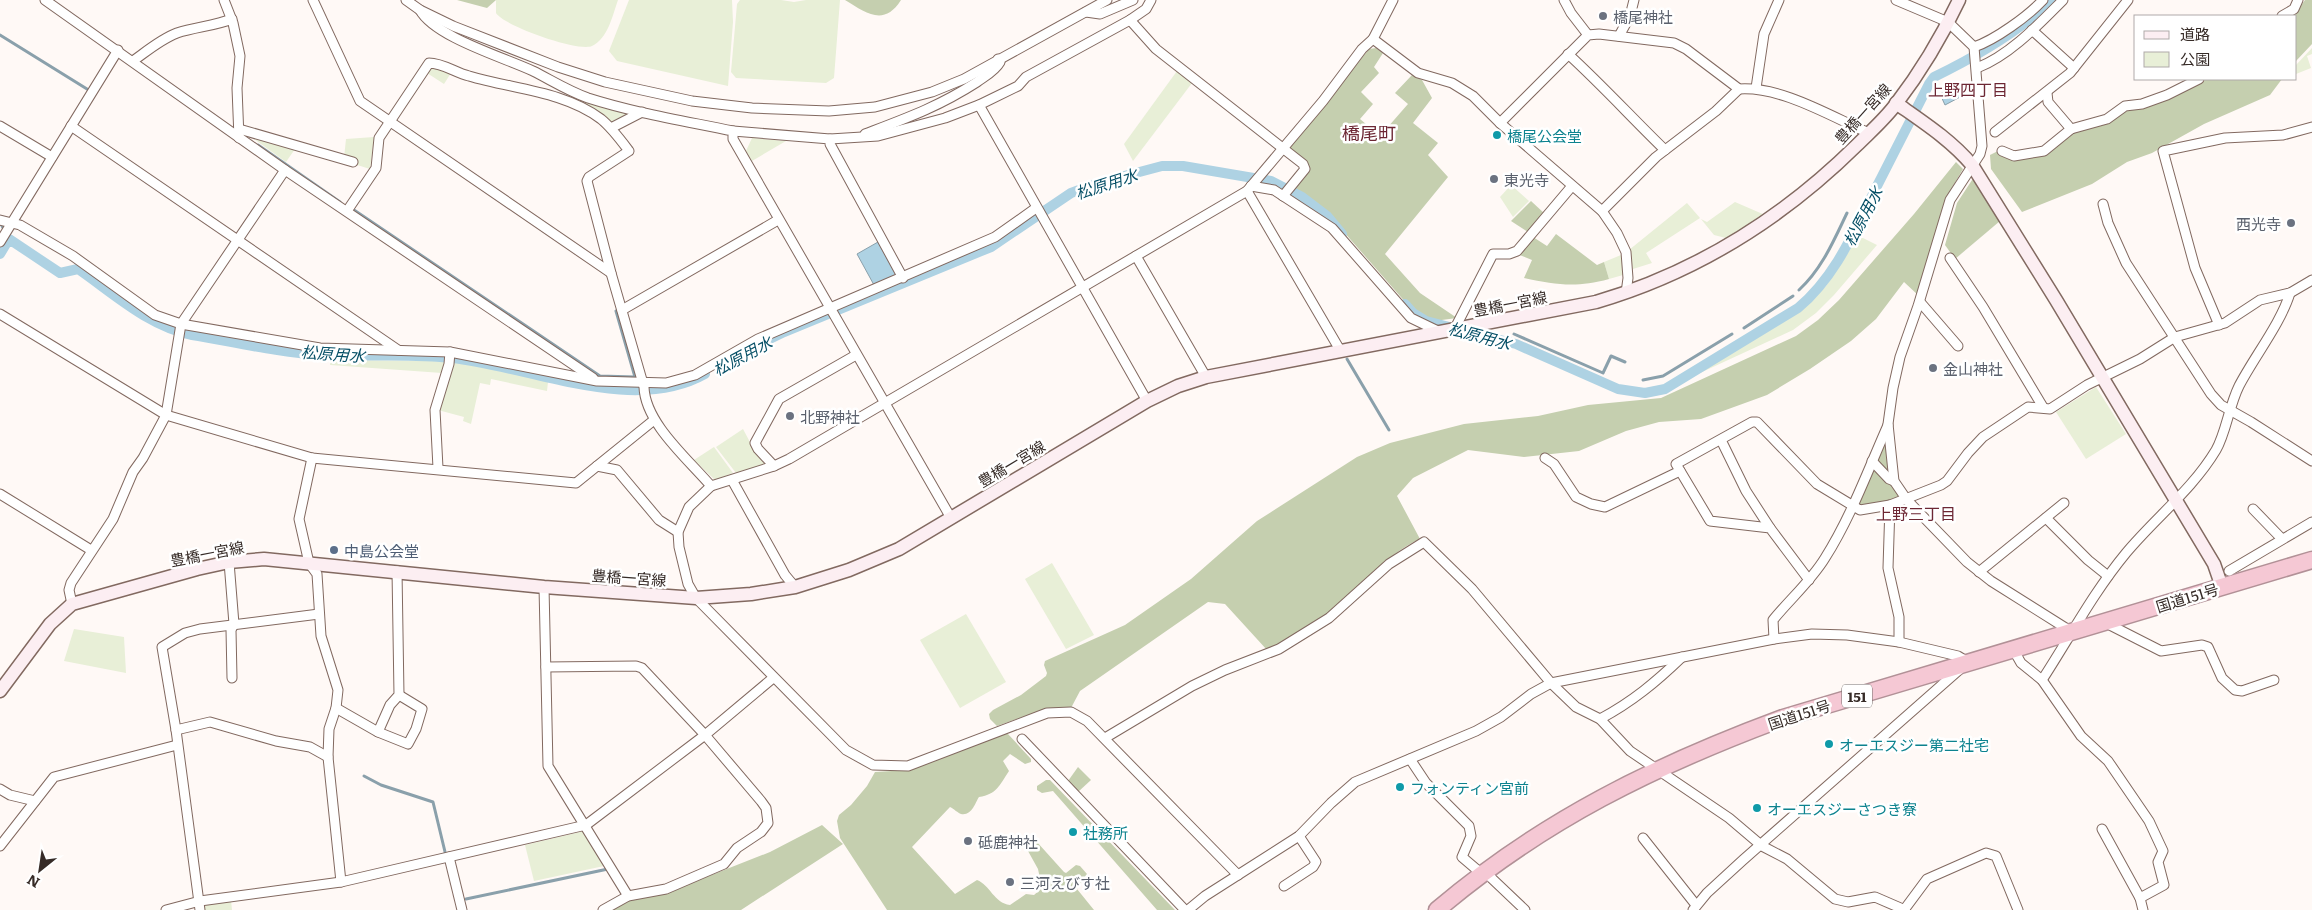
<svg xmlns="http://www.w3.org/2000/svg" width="2312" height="910" viewBox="0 0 2312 910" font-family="Literata,'Noto Sans JP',serif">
<rect width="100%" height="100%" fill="#fff9f6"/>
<g fill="#e8efd7">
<path d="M496,0h122c-5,14 -10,39 -26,46 -14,6 -88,-20 -96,-33z"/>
<path d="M629,0h103l1,22 -5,64 -111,-25 -8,-10z"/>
<path d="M740,0h41l13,2 12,-2h34l-6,78 -8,5 -90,-5 -5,-6 6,-68z"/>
<path d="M2312,48v6l-5,2 4,12 -15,6v-9z"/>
<path d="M432,66l19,7 -7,11 -17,-11z"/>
<path d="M1177,71l15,12 -59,78 -9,-17z"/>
<path d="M581,100l46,12v4l-14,7h-4l-31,-21z"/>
<path d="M247,134l48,15 -9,13z"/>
<path d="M374,137l-4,32 -16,-5 -10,-6 2,-19z"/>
<path d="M752,138l34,3 -34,20 -6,-10z"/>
<path d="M1511,185l18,16 -16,16 -13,-20z"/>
<path d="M1735,202l30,13 -39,23 -12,-3 -13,-16 6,3z"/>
<path d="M1687,203l13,15 -54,35 6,10 -19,6 -4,-19z"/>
<path d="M1859,236l18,9 -43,50 -18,18 -23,17 -106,49 114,-69 25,-24z"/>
<path d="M1621,255l3,8 -1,12 -14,4 -5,-17z"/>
<path d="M331,360l102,1 13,1 -4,11 -112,-8z"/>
<path d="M452,362l28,4 68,16 -1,9 -56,-12 -1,6 -10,-2 -9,41 -8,-3 1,-4 -26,-7z"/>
<path d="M2096,387l30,47 -40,25 -30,-47z"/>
<path d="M743,429l8,15 17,19 -32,10 -20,-26z"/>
<path d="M714,447l19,26 -18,7 -21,-20z"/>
<path d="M1052,563l42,72 -28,14 -41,-70z"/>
<path d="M966,614l40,68 -46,26 -40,-68z"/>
<path d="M74,629l50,8 2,36 -62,-12z"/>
<path d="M584,831l20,35 -70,15 -9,-36z"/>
<path d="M231,900l1,10h-27v-6z"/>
</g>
<g fill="#c5cfaf">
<path d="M457,0h39l-9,8z"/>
<path d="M845,0h56c-17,27 -35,13 -56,0z"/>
<path d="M2305,0h7v44l-16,17v-45h-7l7,-4z"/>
<path d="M1376,48l7,5 -9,14 5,6 -18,19 12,12 -13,15 20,17 28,-32 -13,-11 17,-18 10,5 10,18 -19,25 25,20 -10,12 20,22 -63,77 35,39 37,25 -23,3 -20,-9 -85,-97 -25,-20 -12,-6 15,-19 -19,-21 81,-100z"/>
<path d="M2207,79h75l-12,16 -66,29 -52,29 -25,9 -35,22 -70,28 -31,-43 -1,-14 8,-4 47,2 29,-22 53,-22 15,-1 28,-9z"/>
<path d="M1956,162l7,7 -17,29 -27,98 -15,-14 -28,37 -25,22 -41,28 -43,26 -66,24 -42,3 -33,9 -47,20 -55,6 -56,-7 -55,28 -16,18 23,43c-19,8 -35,23 -50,37 -30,26 -64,61 -103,74l-42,-46 -17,-2 -128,89 -9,17 -26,1 -48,17 -7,-7 -1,-5 4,-4 28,-15 25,-19 1,-3 -3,-8 1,-4 80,-36 66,-46 66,-58 100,-64 33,-14 74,-19 74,-8 50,-11 73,-7 135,-62 22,-16 21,-20 75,-86z"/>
<path d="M1974,177l26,44 -45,38 -10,-14 12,-42z"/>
<path d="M1531,201l14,13 -17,18 -17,-11z"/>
<path d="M1556,234l41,31 7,-3 5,17c-33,9 -52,6 -85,-1l8,-18 -15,-6 16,-17 14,9z"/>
<path d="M1885,443l3,4 13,48 -3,4 -36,7 -4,-3z"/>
<path d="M1005,733l3,1 23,25v3l-6,2 -15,-10 -7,7 6,10c-10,15 -12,23 -30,26 -4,6 -7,19 -18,17 -3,-1 -7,-5 -11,-7l-38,40 43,47 22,-14c13,5 17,23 33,25l16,-11 8,1 8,-7 -4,-19 -10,-18 1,-4 8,-5 27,30 2,1 10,-8 4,1 7,8 -10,15 17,21h-207l-47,-72 -3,-17 2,-6 12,-10 16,-19 8,-14 33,-2z"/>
<path d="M1078,767l13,13 -13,12 -10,-11z"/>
<path d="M1046,780h4l125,130h-18l-104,-119 -11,2 -5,-3v-4z"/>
<path d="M822,825l21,19 -102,66h-130l18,-10 37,-7 104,-41z"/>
</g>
<g fill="#aed2e3" stroke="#8aa0ab">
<path d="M1957,86l5,10 -17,9 -5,-11z"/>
<path d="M878,242l19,34 -23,9 -17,-31z"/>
</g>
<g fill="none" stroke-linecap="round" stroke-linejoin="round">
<g stroke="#8aa0ab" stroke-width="3">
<path d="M0,35l87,54"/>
<path d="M258,145l82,57"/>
<path d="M354,210l246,166 35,1 -19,-66"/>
<path d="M1,224l8,15"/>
<path d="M1799,290c23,-21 35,-50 48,-77"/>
<path d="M1744,328l49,-32"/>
<path d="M1514,334l89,39 8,-17 14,6"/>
<path d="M1347,359l42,71"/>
<path d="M1643,380l20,-4 69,-42"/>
<path d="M364,776l17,9 52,17 13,54"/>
<path d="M466,899l142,-30 1,2"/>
</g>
<g stroke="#aed2e3" stroke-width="10">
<path d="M0,254l9,-15 51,34 18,-4c36,25 70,57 114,66 42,7 89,18 131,20 43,2 87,-2 129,3 77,8 181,57 253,16"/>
<path d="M1405,304l8,9 13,8 90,23 102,45 27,4 20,-4 133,-81c37,-31 56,-76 77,-118 18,-35 36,-71 54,-106l5,-7c41,-20 85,-45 118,-77"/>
<path d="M739,354l45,-22 207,-85 80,-54 27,-10 64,-17h21l88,15 31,16 25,19 15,18"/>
</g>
<g stroke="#826960" stroke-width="11">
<g id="street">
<path d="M45,0l240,170 308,208"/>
<path d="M224,0l9,23 7,33 -3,32 2,50"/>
<path d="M313,0l47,101 251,172"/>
<path d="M406,0l14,10 33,16 105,41 47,15 87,19 60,7 77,3 46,-4 57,-15 32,-13 143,-79"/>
<path d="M1564,0l7,13 17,22"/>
<path d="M1896,0l52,22 26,25 8,99 -2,8 -30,46 -32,106 -18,51 -7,31 -5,36 6,57 13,19 60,62 24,19 81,51"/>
<path d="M420,10c15,27 83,47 113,61 18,9 35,20 55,27 47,15 97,23 145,33v8l218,379"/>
<path d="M1086,12l14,2 33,-14"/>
<path d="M2282,16l12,-7 4,-9"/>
<path d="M1130,20l26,29 147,115 2,5 -22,27"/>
<path d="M2032,30l42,38"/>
<path d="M1619,36l11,-20 4,-16"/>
<path d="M1373,39l45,34 34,10 21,13 27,27 102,88 15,22 9,19 2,26 -2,15"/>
<path d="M1974,47c21,-7 54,-31 69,-47"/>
<path d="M1568,54c34,31 64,64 97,96"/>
<path d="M133,61c14,-10 28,-22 44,-28 18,-6 37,-7 55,-14"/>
<path d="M1977,68c33,-13 61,-43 86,-68"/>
<path d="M1756,88l8,-54 15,-34"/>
<path d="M2047,93l1,9 23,27"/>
<path d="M979,105l168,296"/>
<path d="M1500,123l88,-88 11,-1 75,9 12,6 53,40c42,-3 91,27 130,44"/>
<path d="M0,126l52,31"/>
<path d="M71,126l327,224"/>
<path d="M611,128l31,-16"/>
<path d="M239,129l114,33"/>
<path d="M733,131l97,8v5l73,134"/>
<path d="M1995,132l75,-59 58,-73"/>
<path d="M865,134c42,-16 73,-27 112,-52 8,-6 18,-11 23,-20l-2,-3"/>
<path d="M830,139l48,-3 67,-18 34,-13 39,-19 8,-9 104,-57 16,-11 5,-9"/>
<path d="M2002,151l12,5 30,-5 27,-22 36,-10 18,-13 17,-2 25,-9 32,-16"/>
<path d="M1251,186l23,4 58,38 79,90 29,14"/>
<path d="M1247,191l93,159"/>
<path d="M2103,204l5,19 18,40 85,131 10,11 30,17 61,39"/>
<path d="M347,211l29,-43 3,-30 50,-75c14,0 27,10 40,13 43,13 95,15 132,43 11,9 19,20 28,32l-40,26 -2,4 24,92 33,114c1,36 44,72 67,99"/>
<path d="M1602,211l54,-54 60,-46 23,-22"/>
<path d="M0,220l20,5 53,31 82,59 26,9 139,24 130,4 147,29 69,2 29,-8 63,-36 237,-102 41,-29"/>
<path d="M0,242l118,-192"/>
<path d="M1136,256l70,121"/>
<path d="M1950,258l33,49 60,100"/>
<path d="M1920,302l38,44"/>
<path d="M622,310l156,-90"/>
<path d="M0,314l166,101 146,43 264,25 78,-63"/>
<path d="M2219,325l-24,-57 -32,-117 62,-13 58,-3 29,-8"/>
<path d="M1454,330l39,-76h16l8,-3 55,-65"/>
<path d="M1721,440l25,51 24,37"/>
<path d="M312,458l-13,61 10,44 8,11 4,62 17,54 -2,18 -7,21 -1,28 13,125"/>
<path d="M1545,458l9,6 22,33 15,7 14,3 75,-36"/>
<path d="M1872,461l17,18 5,2"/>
<path d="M597,466l20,4 42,50 19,12"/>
<path d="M774,466l-16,-17 -3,-6 24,-44 77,-44"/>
<path d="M438,468l-3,-58 14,-46 1,-12"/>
<path d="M732,480l53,95 10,12"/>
<path d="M0,494l91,56"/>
<path d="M1890,505l-2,63 11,49v25"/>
<path d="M2253,509l29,30"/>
<path d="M2046,518l42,42 20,16"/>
<path d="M229,562l5,62 -3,6 1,48"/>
<path d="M2229,571l83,-49"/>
<path d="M1979,572l85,-69"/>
<path d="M1809,580l-39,-52 -60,-7 -34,-57 76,-42h5l60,62 43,26 30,-5 51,-20 6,-4 21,-28 15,-16 45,-30 22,2 37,-24 53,-26 35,-22 50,-14 35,-23 30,-7 22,-13"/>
<path d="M544,587l4,179 80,130"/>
<path d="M72,604l-3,-14 2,-7 42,-64 20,-47 10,-14 23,-43 15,-91 104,-154"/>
<path d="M2104,622l57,29 41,-6 6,2 14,31 13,12 7,1 32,-11"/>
<path d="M1774,639l-1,-19c17,-21 38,-39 52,-62 26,-41 43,-88 63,-133"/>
<path d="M2013,649l8,14 21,17 39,56 27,25 41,60 14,30 -5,11 6,23 -24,13 -38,-69"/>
<path d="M546,667l90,-1 6,2 63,67 56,66 5,7 2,15 -7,9 -24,16 -13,16 -58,25 -38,7 -25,14"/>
<path d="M2042,680c28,-43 51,-87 84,-127 29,-35 66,-63 90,-103 10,-17 13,-44 23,-64 15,-29 42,-63 51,-93"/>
<path d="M336,708l42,24 30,12 8,-15 6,-20 -23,-14"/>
<path d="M1600,719c32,-17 56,-37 82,-62"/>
<path d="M176,730l34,-8 66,19 34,6 18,10"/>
<path d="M378,732l12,-27 9,-10 -2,-124"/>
<path d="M1105,738l87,-52 33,-16 54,-21 50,-31 60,-54 35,-22 48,47 79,94 25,24 24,12 30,32 99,67 33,28 25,13 48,40 13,3 27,-5 30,13"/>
<path d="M1022,739l163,171"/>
<path d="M1410,759l16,24 43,43 2,10 -9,21 20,17"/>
<path d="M0,789l10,6 25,6"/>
<path d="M1643,838l53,67"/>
<path d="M0,846l54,-69 123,-32"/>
<path d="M449,857l13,53"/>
<path d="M1485,872l40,38"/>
<path d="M1238,875l-151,-154 -16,-9 -24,1 -139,53 -35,-1 -27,-15 -150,-152 -8,-14 -9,-37 -1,-15 11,-25 22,-21 63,-20 15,-7 458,-268 76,-90 39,-52 11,-10 20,-39"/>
<path d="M1284,886l29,-19 3,-5 -17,-26"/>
<path d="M2140,898l3,12"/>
<path d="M166,910l34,-9 141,-19 245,-57 119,-90 68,-57"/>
<path d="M200,910l-24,-180 -14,-83 23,-14 15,-4 119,-15"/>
<path d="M1188,910l17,-14 94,-60 32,-33 24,-21 121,-51 25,-14 30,-23 20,-11 223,-44 38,-5 35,1 52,7 59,14 10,6 -225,198 -36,33 -14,17"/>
<path d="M1904,910l23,-31 59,-26 10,3 22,54"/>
</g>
</g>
<g stroke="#826960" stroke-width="15">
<g id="secondary">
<path d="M1896,103c27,19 55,37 76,62l84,135 158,264 8,23"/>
<path d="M0,691l50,-67 22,-20 125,-35 32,-7 35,-3 280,28 152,11 55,-4 44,-7 54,-17 50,-21 248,-148 31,-15 28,-9 390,-75c99,-29 187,-84 261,-157 13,-13 28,-26 39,-41 23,-30 47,-70 63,-104"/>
</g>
</g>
<g stroke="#b29197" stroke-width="19">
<path id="highway" d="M1437,910c106,-90 217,-144 346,-192l529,-158"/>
</g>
<use href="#street" stroke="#fff" stroke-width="9"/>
<use href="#secondary" stroke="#fceef2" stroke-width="12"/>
<use href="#highway" stroke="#f5c8d4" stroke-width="16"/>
</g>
<g fill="#6b7280" stroke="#fff" stroke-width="2">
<circle cx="1603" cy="16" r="5"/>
<circle cx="1494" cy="179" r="5"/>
<circle cx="2291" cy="223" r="5"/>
<circle cx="1933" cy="368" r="5"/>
<circle cx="790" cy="416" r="5"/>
<circle cx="968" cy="841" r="5"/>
<circle cx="1010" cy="882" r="5"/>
</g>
<g fill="#0f9aa8" stroke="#fff" stroke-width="2">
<circle cx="1497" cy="135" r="5"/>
<circle cx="1829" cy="744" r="5"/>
<circle cx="1400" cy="787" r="5"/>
<circle cx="1757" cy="808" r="5"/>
<circle cx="1073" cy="832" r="5"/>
</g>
<circle fill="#5c6f8a" stroke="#fff" stroke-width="2" cx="334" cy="550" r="5"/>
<g text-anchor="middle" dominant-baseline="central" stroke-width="5" stroke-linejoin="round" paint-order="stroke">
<rect fill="#fff" stroke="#726b68" stroke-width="1" x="1842" y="684.5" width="30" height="23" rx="4"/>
<g font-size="14" font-weight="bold" fill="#362b27">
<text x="1857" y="696">151</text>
</g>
<g font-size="15" fill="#5b616d" stroke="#fff" text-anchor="start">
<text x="1613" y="16">橋尾神社</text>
<text x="1504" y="179">東光寺</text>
<text x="2281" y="223" text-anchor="end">西光寺</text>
<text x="1943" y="368">金山神社</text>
<text x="800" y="416">北野神社</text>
<text x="978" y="841">砥鹿神社</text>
<text x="1020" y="882">三河えびす社</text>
</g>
<g font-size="15" fill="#362b27" stroke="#fff">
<text transform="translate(1862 113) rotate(-48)">豊橋一宮線</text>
<text transform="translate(1510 303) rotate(-11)">豊橋一宮線</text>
<text transform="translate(1011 463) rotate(-31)">豊橋一宮線</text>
<text transform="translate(207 553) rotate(-11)">豊橋一宮線</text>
<text transform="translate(629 577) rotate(4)">豊橋一宮線</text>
<text transform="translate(2187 597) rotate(-17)">国道151号</text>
<text transform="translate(1799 714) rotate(-18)">国道151号</text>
</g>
<g font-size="15" fill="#0d838f" stroke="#fff" text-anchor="start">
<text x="1507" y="135">橋尾公会堂</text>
<text x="1839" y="744">オーエスジー第二社宅</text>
<text x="1410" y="787">フォンティン宮前</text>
<text x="1767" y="808">オーエスジーさつき寮</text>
<text x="1083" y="832">社務所</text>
</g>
<g font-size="15" fill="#4e5e75" stroke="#fff" text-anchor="start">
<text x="344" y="550">中島公会堂</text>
</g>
<g font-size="16" fill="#6d2734" stroke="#fff">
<text x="1968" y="89">上野四丁目</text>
<text x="1916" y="513">上野三丁目</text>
</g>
<g font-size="16" font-style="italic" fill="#075067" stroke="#fff">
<text transform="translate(1106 183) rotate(-18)">松原用水</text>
<text transform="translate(1862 216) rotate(-62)">松原用水</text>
<text transform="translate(1480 335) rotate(15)">松原用水</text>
<text transform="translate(333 353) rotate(4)">松原用水</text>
<text transform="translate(742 355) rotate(-28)">松原用水</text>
</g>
<g font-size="18" fill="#6d2734" stroke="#fff">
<text x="1369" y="132">橋尾町</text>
</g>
</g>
<rect x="2134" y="15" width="162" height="65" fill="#ffffff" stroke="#afaaa9"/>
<rect x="2144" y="31" width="25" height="8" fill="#fceef2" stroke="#afaaa9"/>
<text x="2180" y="40" font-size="15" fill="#362b27">道路</text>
<rect x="2144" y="52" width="25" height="15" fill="#e8efd7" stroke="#afaaa9"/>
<text x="2180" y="65" font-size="15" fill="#362b27">公園</text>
<g transform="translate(40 870) rotate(210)" stroke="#ffffff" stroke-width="4" paint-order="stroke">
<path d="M0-4L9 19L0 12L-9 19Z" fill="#362b27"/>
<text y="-8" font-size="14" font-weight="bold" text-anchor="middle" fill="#362b27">N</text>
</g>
</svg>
